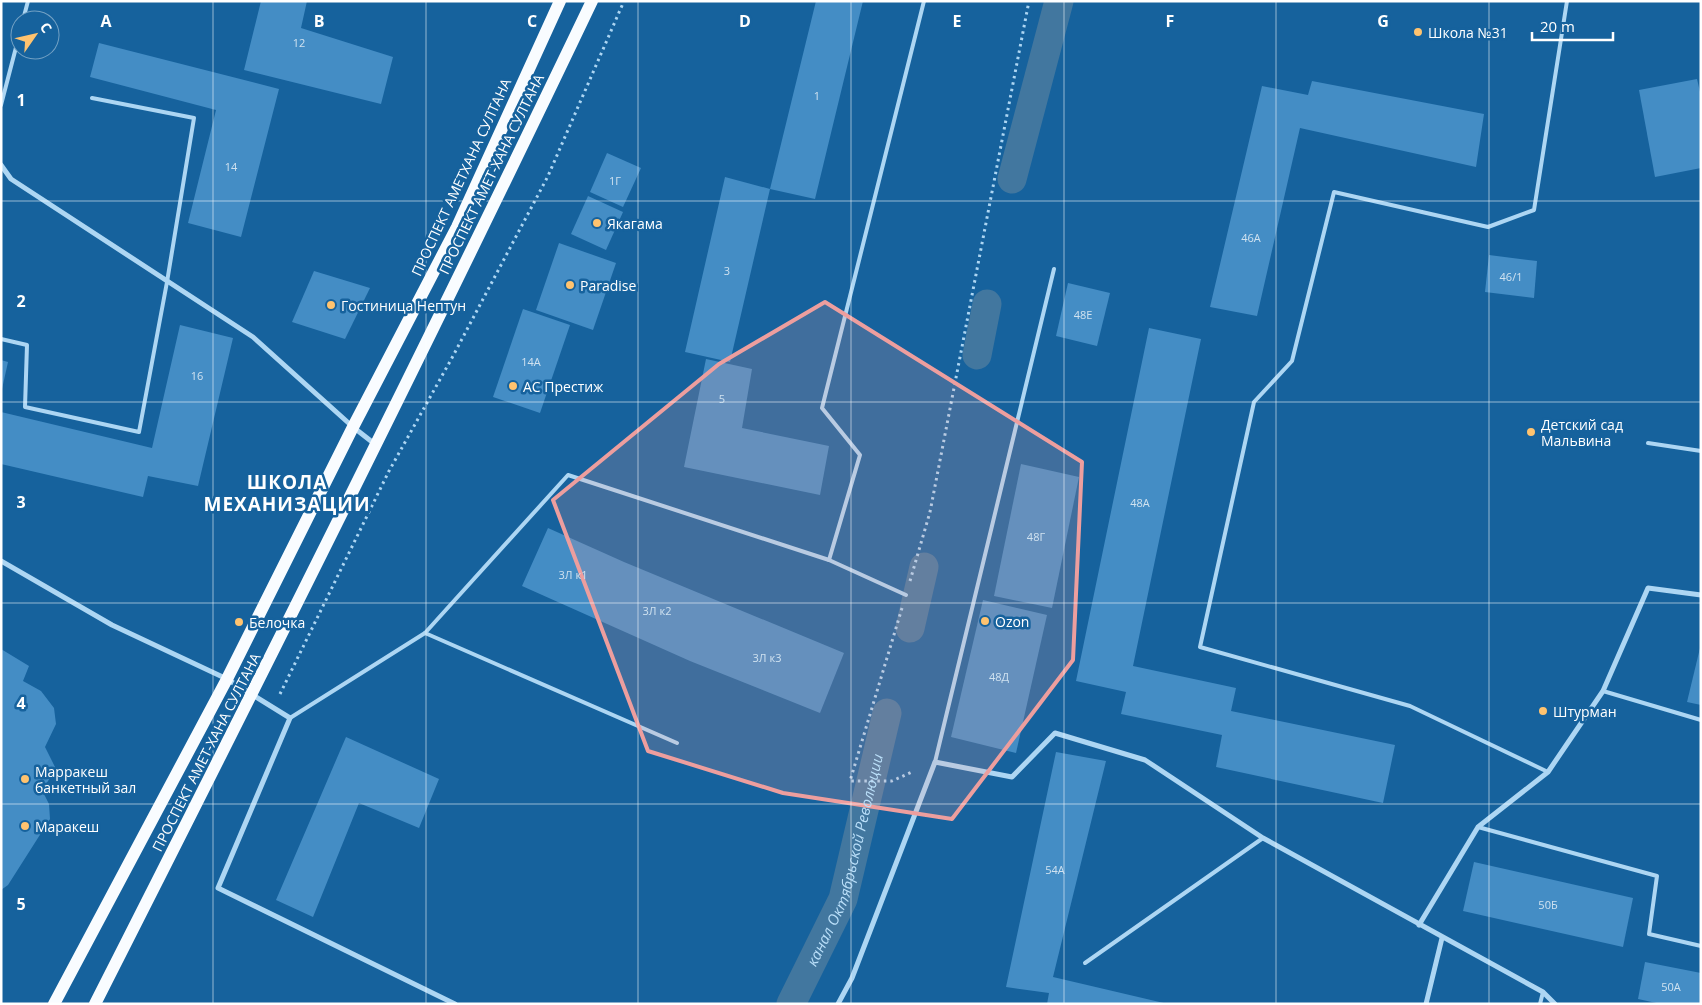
<svg xmlns="http://www.w3.org/2000/svg" width="1702" height="1005" viewBox="0 0 1702 1005" font-family="'Open Sans',sans-serif">
<rect width="100%" height="100%" fill="#16629d"/>
<g fill="none" stroke-linecap="round" stroke-linejoin="round">
<g stroke="#42779f" stroke-width="29">
<path d="M1012,179l47,-178"/>
<path d="M977,355l10,-51"/>
<path d="M910,628l14,-61"/>
<path id="s1" d="M791,1004l52,-105 44,-186"/>
</g>
</g>
<g fill="#448dc5">
<path d="M261,1h46l-6,27 92,29 -12,47 -137,-34z"/>
<path d="M816,1h47l-48,198 -45,-10 -40,173 -45,-10 40,-175 45,12z"/>
<path d="M99,43l180,46 -38,148 -53,-14 28,-113 -126,-33z"/>
<path d="M1697,79l4,17v72l-46,9 -16,-87z"/>
<path d="M1312,81l172,33 -8,53 -176,-39 -43,188 -47,-9 52,-221 46,9z"/>
<path d="M607,153l34,15 -18,39 -33,-15z"/>
<path d="M588,196l35,16 -17,38 -35,-16z"/>
<path d="M559,243l57,20 -23,67 -57,-20z"/>
<path d="M1489,255l48,6 -3,37 -49,-6z"/>
<path d="M314,271l56,17 -25,51 -53,-17z"/>
<path d="M1068,283l42,10 -13,53 -41,-10z"/>
<path d="M523,309l47,16 -30,88 -47,-16z"/>
<path d="M180,325l53,13 -35,148 -50,-10 -5,21 -142,-33v-52l151,36z"/>
<path d="M1149,328l52,11 -68,327 103,22 -5,23 164,34 -12,58 -167,-36 6,-32 -101,-21 5,-22 -50,-11z"/>
<path d="M706,359l46,10 -10,59 87,18 -9,49 -136,-28z"/>
<path d="M1,360l7,2 -6,27h-1z"/>
<path d="M1021,464l58,13 -27,131 -58,-12z"/>
<path d="M548,528l76,34 220,91 -24,60 -130,-52 -168,-75z"/>
<path d="M983,600l64,15 -31,138 -65,-16z"/>
<path d="M1700,648h1v57l-14,-3z"/>
<path d="M1,649l28,17 -6,15 18,10 13,17 2,16 -11,23 11,22 -14,21 7,14 1,15 -42,66 -7,5z"/>
<path d="M346,737l93,42 -20,49 -60,-25 -46,114 -37,-17z"/>
<path d="M1056,752l50,9 -53,216 115,27h-121l2,-11 -43,-6z"/>
<path d="M1474,862l159,36 -10,49 -160,-36z"/>
<path d="M1645,962l56,11v31h-40l-23,-5z"/>
</g>
<g fill="none" stroke-linecap="round" stroke-linejoin="round">
<g stroke="#add6f3" stroke-width="3" stroke-dasharray="2.5 4" stroke-linecap="butt">
<path d="M910,581l20,-69 99,-511"/>
<path d="M902,608l-52,173h42l22,-10"/>
<path d="M280,694l109,-223 64,-115 95,-180 76,-175"/>
</g>
<g stroke="#add6f3" stroke-width="4">
<path d="M23,20l5,-19"/>
<path d="M1,105l19,-73"/>
<path d="M1,339l26,6 -2,62 114,25 28,-150 27,-164 -102,-20"/>
<path d="M1648,443l53,8"/>
<path d="M829,560l31,-105 -38,-47 102,-407"/>
<path d="M425,633l252,110"/>
<path d="M1603,691l98,29"/>
<path d="M290,718l135,-85 143,-158 261,85 77,35"/>
<path d="M935,762l119,-493"/>
<path d="M1548,772l-138,-66 -210,-59 54,-245 38,-41 42,-169 154,35 46,-17 33,-209"/>
<path d="M1478,827l179,49 -8,58 52,12"/>
<path d="M1085,963l178,-125"/>
<path d="M1540,1004l3,-12"/>
</g>
<g stroke="#add6f3" stroke-width="5">
<path d="M1,165l10,14 242,158 100,90 23,18"/>
<path d="M1,561l111,64 115,54 63,39 -72,170 237,116"/>
<path d="M1419,925l59,-98 70,-55 55,-81 45,-103 53,7"/>
<path d="M838,1004l14,-26 83,-216 77,15 43,-44 90,27 118,78 280,154 12,12"/>
<path d="M1426,1004l16,-66"/>
</g>
<g stroke="#f9fcff" stroke-width="12">
<path d="M54,1004l173,-325 126,-252 104,-200 103,-226"/>
<path d="M95,1004c169,-333 336,-666 497,-1003"/>
</g>
</g>
<path fill="#ed9e9e" fill-opacity="0.2" stroke="#ed9e9e" stroke-width="4" stroke-linejoin="round" d="M825,302l257,160 -9,198 -121,159 -169,-26 -135,-42 -95,-251 166,-136z"/>
<path fill="none" stroke="#fff" stroke-width="1" stroke-opacity="0.55" d="M213,1v1003M426,1v1003M638,1v1003M851,1v1003M1064,1v1003M1276,1v1003M1489,1v1003M1,201h1700M1,402h1700M1,603h1700M1,804h1700"/>
<g fill="#ffc36f" stroke="#16629d" stroke-width="2">
<circle cx="1418" cy="32" r="5"/>
<circle cx="597" cy="223" r="5"/>
<circle cx="570" cy="285" r="5"/>
<circle cx="331" cy="305" r="5"/>
<circle cx="513" cy="386" r="5"/>
<circle cx="1531" cy="432" r="5"/>
<circle cx="985" cy="621" r="5"/>
<circle cx="239" cy="622" r="5"/>
<circle cx="1543" cy="711" r="5"/>
<circle cx="25" cy="779" r="5"/>
<circle cx="25" cy="826" r="5"/>
</g>
<g text-anchor="middle" dominant-baseline="central" stroke-width="5" stroke-linejoin="round" paint-order="stroke">
<g font-size="11" fill="#d0e2f0">
<text x="299" y="42">12</text>
<text x="817" y="95">1</text>
<text x="231" y="166">14</text>
<text x="615" y="180">1Г</text>
<text x="1251" y="237">46А</text>
<text x="727" y="270">3</text>
<text x="1511" y="276">46/1</text>
<text x="1083" y="314">48Е</text>
<text x="531" y="361">14А</text>
<text x="197" y="375">16</text>
<text x="722" y="398">5</text>
<text x="1140" y="502">48А</text>
<text x="1036" y="536">48Г</text>
<text x="573" y="574">3Л к1</text>
<text x="657" y="610">3Л к2</text>
<text x="767" y="657">3Л к3</text>
<text x="999" y="676">48Д</text>
<text x="1055" y="869">54А</text>
<text x="1548" y="904">50Б</text>
<text x="1671" y="986">50А</text>
</g>
<g font-size="14" fill="#fff" stroke="#16629d" text-anchor="start">
<text x="1428" y="32">Школа №31</text>
<text x="607" y="223">Якагама</text>
<text x="580" y="285">Paradise</text>
<text x="341" y="305">Гостиница Нептун</text>
<text x="523" y="386">АС Престиж</text>
<text x="1541" y="424">Детский сад<tspan x="1541" dy="16">Мальвина</tspan></text>
<text x="995" y="621">Ozon</text>
<text x="249" y="622">Белочка</text>
<text x="1553" y="711">Штурман</text>
<text x="35" y="771">Марракеш<tspan x="35" dy="16">банкетный зал</tspan></text>
<text x="35" y="826">Маракеш</text>
</g>
<g font-size="14" fill="#fff" stroke="#16629d">
<text transform="translate(491 174) rotate(-64)">ПРОСПЕКТ АМЕТ-ХАНА СУЛТАНА</text>
<text transform="translate(461 177) rotate(-65)">ПРОСПЕКТ АМЕТХАНА СУЛТАНА</text>
<text transform="translate(206 752) rotate(-63)">ПРОСПЕКТ АМЕТ-ХАНА СУЛТАНА</text>
</g>
<g font-size="15" font-style="italic" fill="#badff9" stroke="#16629d">
<text stroke="none"><textPath href="#s1" startOffset="155">канал Октябрьской Революции</textPath></text>
</g>
<g font-size="19" font-weight="bold" letter-spacing="1" fill="#fff" stroke="#16629d">
<text x="287" y="482">ШКОЛА<tspan x="287" dy="22">МЕХАНИЗАЦИИ</tspan></text>
</g>
</g>
<g font-size="16" text-anchor="middle" font-weight="bold" fill="#fff" stroke="#16629d" stroke-width="5" stroke-linejoin="round" paint-order="stroke">
<text x="106" y="27">A</text>
<text x="319" y="27">B</text>
<text x="532" y="27">C</text>
<text x="745" y="27">D</text>
<text x="957" y="27">E</text>
<text x="1170" y="27">F</text>
<text x="1383" y="27">G</text>
<text x="21" y="106">1</text>
<text x="21" y="307">2</text>
<text x="21" y="508">3</text>
<text x="21" y="709">4</text>
<text x="21" y="910">5</text>
</g>
<rect width="1702" height="1005" fill="none" stroke="#ffffff" stroke-width="5"/>
<g transform="translate(35 35) rotate(56)"><circle r="24" fill="#16629d" stroke="#73a1c4"/>
<path d="M0-4L9 19L0 12L-9 19Z" fill="#ffc36f"/>
<text y="-8" font-size="14" font-weight="bold" text-anchor="middle" fill="#ffffff">С</text>
</g>
<path d="M1532 32v8h81v-8" fill="none" stroke="#ffffff" stroke-width="2.5"/>
<text x="1540" y="32" font-size="15" fill="#ffffff" stroke="#16629d" stroke-width="4" paint-order="stroke">20 m</text>
</svg>
